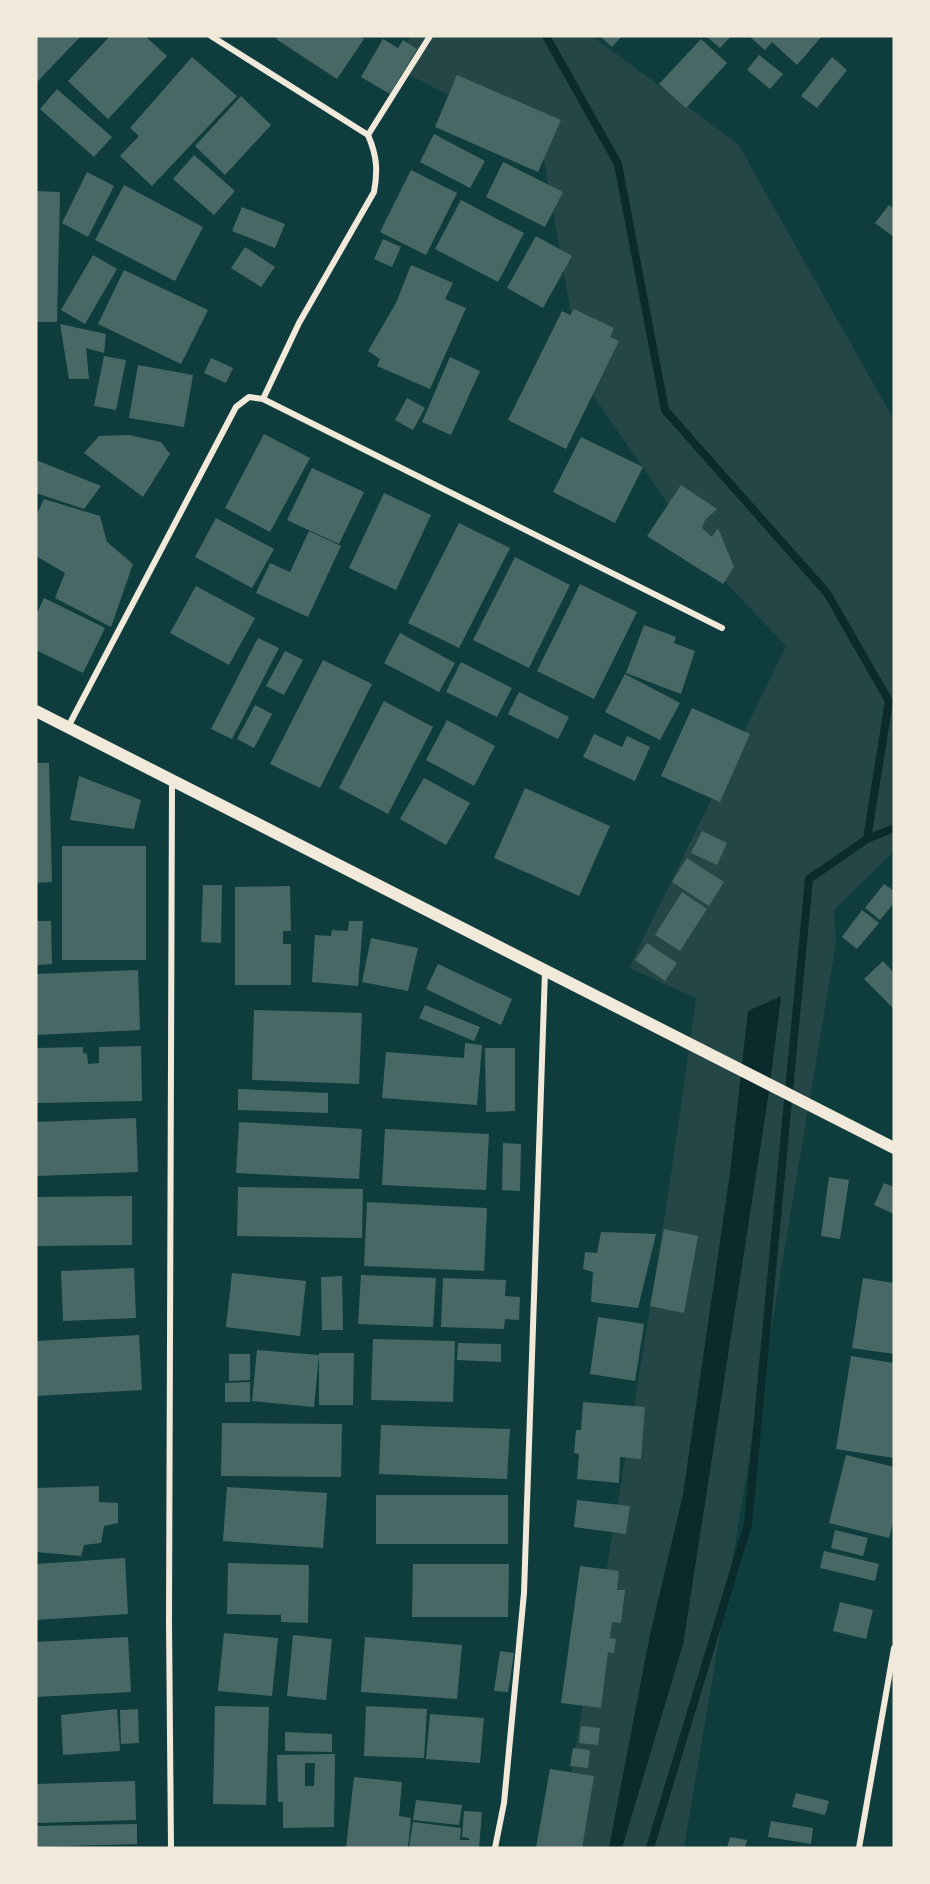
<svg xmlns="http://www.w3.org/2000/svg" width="930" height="1884" viewBox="0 0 930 1884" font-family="Commissioner,sans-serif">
<rect width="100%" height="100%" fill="#0f3d3e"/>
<path fill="#244646" d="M411,36h181l146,108 156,276v431l-60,59 2,33 -152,905h-62l61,-204 86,-553 12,-94 -33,14 -18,163 -47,321 -33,140 -41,213h-51c49,-283 100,-565 138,-850l-67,-30 157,-322 -73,-77 -130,-188 -42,-238 -149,-77z"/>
<path fill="#0a2a2b" d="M781,996l-12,95 -86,553 -61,204h-13l41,-213 33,-140 47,-321 18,-163z"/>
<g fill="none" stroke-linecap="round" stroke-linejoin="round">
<g stroke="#0a2a2b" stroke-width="8">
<path d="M546,36l72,128 47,246 162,183 62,108 -22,138"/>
<path d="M650,1848l98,-324 61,-645 58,-40 27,-11"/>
</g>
</g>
<g fill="#486865" fill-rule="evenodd">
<path d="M36,36h45l-45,47z"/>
<path d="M110,36h35l22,20 -59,63 -40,-38z"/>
<path d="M280,36h79l5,3 -27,40 -61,-40z"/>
<path d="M600,36h22l-10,11z"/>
<path d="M706,36h25l-11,12z"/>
<path d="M749,36h73l-25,29 -25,-23 -7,8z"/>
<path d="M383,39l15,9 5,-8 14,9 -27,45 -29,-17z"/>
<path d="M701,39l26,24 -41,45 -27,-24z"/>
<path d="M759,55l24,19 -13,15 -23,-19z"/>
<path d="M192,57l45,39 -85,90 -32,-30 19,-20 -9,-8z"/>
<path d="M832,57l15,13 -30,38 -16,-12z"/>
<path d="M457,75l104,45 -23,52 -103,-45z"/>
<path d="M57,89l55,48 -18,20 -54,-48z"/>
<path d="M241,96l30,29 -46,50 -30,-29z"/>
<path d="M434,134l51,27 -15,27 -50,-26z"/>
<path d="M194,155l41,36 -21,24 -41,-36z"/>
<path d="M503,162l60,30 -18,35 -59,-30z"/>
<path d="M411,170l46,23 -31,62 -46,-23z"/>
<path d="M87,172l27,14 -26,51 -26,-14z"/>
<path d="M124,185l79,42 -28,54 -80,-41z"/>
<path d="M36,191l24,1 -3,130h-21z"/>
<path d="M461,200l63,33 -26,49 -63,-33z"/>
<path d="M889,205l5,4v28l-19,-14z"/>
<path d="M242,207l43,17 -10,24 -43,-17z"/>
<path d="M536,236l36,20 -29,52 -36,-20z"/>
<path d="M383,239l18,8 -9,20 -18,-8z"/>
<path d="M245,247l30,20 -14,20 -30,-19z"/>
<path d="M93,255l24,14 -32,55 -24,-14z"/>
<path d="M411,265l42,18 -8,16 21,9 -36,81 -53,-23 3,-7 -12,-8 28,-48z"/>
<path d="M124,270l84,40 -27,54 -83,-40z"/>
<path d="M574,309l40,19 -4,9 9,4 -53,108 -58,-29 54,-109 8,4z"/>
<path d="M60,324l46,10 -2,19 -18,-5 3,31h-20z"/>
<path d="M104,356l22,4 -10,50 -22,-4z"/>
<path d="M450,357l30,14 -29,64 -29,-13z"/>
<path d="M211,358l22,10 -7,15 -22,-10z"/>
<path d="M138,365l55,10 -9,52 -55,-9z"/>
<path d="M407,398l18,10 -12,22 -18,-10z"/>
<path d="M264,434l46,24 -40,74 -45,-24z"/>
<path d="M129,435l32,7 9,12 -27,43 -59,-44 15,-17z"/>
<path d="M581,437l62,30 -28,56 -62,-31z"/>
<path d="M36,460l65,26 -17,23 -48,-16z"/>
<path d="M312,468l52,24 -25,52 -52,-24z"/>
<path d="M681,485l36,24 -12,11 -3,8 10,9 6,-9 16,39 -11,17 -76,-48z"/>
<path d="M384,493l47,22 -35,75 -47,-22z"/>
<path d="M44,499l56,17 7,26 26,22 -22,63 -56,-29 10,-25 -29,-17v-40z"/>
<path d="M216,518l58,31 -22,39 -57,-31z"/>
<path d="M459,523l51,25 -51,100 -51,-25z"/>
<path d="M309,531l32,15 -33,71 -52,-24 14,-30 20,9z"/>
<path d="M515,557l55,28 -41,83 -56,-28z"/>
<path d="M580,584l57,28 -43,87 -57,-28z"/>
<path d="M196,586l59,32 -26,47 -59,-32z"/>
<path d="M44,598l61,30 -22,45 -47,-23v-35z"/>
<path d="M644,625l32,12 -2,6 21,8 -14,43 -55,-21z"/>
<path d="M400,633l55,30 -16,29 -55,-29z"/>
<path d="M258,638l21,10 -47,91 -21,-10z"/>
<path d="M285,651l18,9 -19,35 -18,-9z"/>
<path d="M323,660l49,24 -52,104 -50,-24z"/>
<path d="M461,662l51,26 -15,29 -51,-25z"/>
<path d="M625,674l55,29 -20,37 -55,-28z"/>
<path d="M519,692l50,25 -11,22 -50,-25z"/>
<path d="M384,701l49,26 -45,87 -49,-26z"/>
<path d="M255,705l17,9 -18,34 -17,-9z"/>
<path d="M692,708l58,26 -30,68 -59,-26z"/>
<path d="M447,720l48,26 -21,40 -48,-26z"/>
<path d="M594,734l28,13 5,-11 23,11 -15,34 -52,-24z"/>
<path d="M36,763h13l3,119 -16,1z"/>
<path d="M79,776l62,24 -7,29 -64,-9z"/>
<path d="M424,778l46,25 -24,42 -46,-26z"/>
<path d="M525,788l85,38 -31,70 -85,-38z"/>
<path d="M702,831l25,12 -10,22 -26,-12z"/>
<rect x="62" y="846" width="84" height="114"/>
<path d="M687,858l37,24 -15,24 -37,-24z"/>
<path d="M884,884l10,7v12l-14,17 -15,-12z"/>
<path d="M203,885h19l-1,58 -20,-1z"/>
<path d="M290,886l1,45h-8v13h8v41h-56v-98z"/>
<path d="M682,892l25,17 -27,42 -25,-16z"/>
<path d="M862,910l17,13 -22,26 -15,-12z"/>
<path d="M36,921h15l1,43 -16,1z"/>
<path d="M349,921h14l-5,65 -46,-4 3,-47 16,1 1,-6 16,1z"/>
<path d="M371,938l47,10 -10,43 -46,-9z"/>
<path d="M647,943l30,20 -12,18 -30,-21z"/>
<path d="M883,961l11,12v36l-30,-30z"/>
<path d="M438,964l74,35 -11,26 -75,-36z"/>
<path d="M138,970l2,60 -104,5v-61z"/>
<path d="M425,1005l55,22 -6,14 -55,-23z"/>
<path d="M254,1010l108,3 -3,71 -107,-4z"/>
<path d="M465,1043l17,2 -5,60 -95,-7 4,-46 78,6z"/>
<path d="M141,1046l1,55 -105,2 -1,-55 47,-1v6l4,1 1,10 11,-1v-16z"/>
<path d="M485,1048h30v63l-29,1z"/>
<path d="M238,1089l90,4v20l-90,-3z"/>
<path d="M136,1118l2,54 -102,4v-54z"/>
<path d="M239,1122l123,7 -3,50 -123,-6z"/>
<path d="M385,1129l104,5 -3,56 -104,-5z"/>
<path d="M503,1143l18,1 -1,47 -18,-1z"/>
<path d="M829,1177l20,3 -9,59 -19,-3z"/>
<path d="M884,1183l10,4v27l-20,-9z"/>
<path d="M238,1187l125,2 -1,49 -125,-2z"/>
<path d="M132,1196v49l-96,1v-49z"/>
<path d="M367,1202l120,6 -3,63 -120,-5z"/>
<path d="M664,1229l34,7 -14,77 -34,-7z"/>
<path d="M601,1232l55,2 -18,74 -47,-6 2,-30 -10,-3 2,-17 12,1z"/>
<path d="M134,1268l2,50 -73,3 -2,-50z"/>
<path d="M232,1273l74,8 -6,55 -74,-9z"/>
<path d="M361,1275l75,3 -3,49 -75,-3z"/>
<path d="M342,1276l1,54h-21l-1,-53z"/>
<path d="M443,1278l63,2 -1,16 15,1 -1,23 -14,-1 -1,10 -63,-2z"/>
<path d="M863,1278l31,5v71l-42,-6z"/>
<path d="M598,1317l46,7 -9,57 -45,-7z"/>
<path d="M139,1335l3,55 -106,6v-55z"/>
<path d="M373,1339l82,2 -2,61 -82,-2z"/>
<path d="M458,1343l43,1v18l-44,-2z"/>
<path d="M257,1350l62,5 -5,52 -62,-6z"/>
<path d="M319,1353h35l-1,52h-34z"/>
<path d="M229,1354h21v26l-21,1z"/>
<path d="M851,1356l43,7v95l-58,-9z"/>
<path d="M250,1382v20h-25v-19z"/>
<path d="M583,1402l62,5 -4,52 -21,-2 -1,26 -42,-4 2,-25 -5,-1 2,-23h5z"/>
<path d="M222,1423l120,1 -1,53 -120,-1z"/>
<path d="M381,1425l129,4 -3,50 -128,-5z"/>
<path d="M846,1455l48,12v52l-5,19 -60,-15z"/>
<path d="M99,1486v16l19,1v20l-14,3 -3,17 -17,2 -3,11 -45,-4v-64z"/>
<path d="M227,1487l100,6 -4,55 -100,-7z"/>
<rect x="376" y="1495" width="132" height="49"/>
<path d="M577,1500l53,6 -4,28 -52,-7z"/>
<path d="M835,1530l33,8 -5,18 -32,-8z"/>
<path d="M824,1551l55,13 -4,17 -55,-13z"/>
<path d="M125,1558l3,56 -92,6v-56z"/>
<path d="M228,1563l81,2 -1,58 -27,-1v-7l-54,-1z"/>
<path d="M413,1564h96l-1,53h-96z"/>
<path d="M580,1566l39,5 -2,19h8l-4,33 -9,-1 -2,16 6,1 -2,14 -6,-1 -7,56 -40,-5z"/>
<path d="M840,1602l33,8 -7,29 -33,-8z"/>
<path d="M224,1633l54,5 -6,58 -54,-5z"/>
<path d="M293,1635l39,4 -6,61 -39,-4z"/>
<path d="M128,1637l3,55 -95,5v-55z"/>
<path d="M365,1637l97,8 -5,54 -96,-7z"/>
<path d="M500,1651l14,2 -6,39 -14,-1z"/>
<path d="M215,1706l54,1 -3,98 -53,-1z"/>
<path d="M366,1706l61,3 -3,49 -60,-2z"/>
<path d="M117,1709l3,42 -57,4 -2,-40z"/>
<path d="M138,1709l1,34 -18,1 -1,-34z"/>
<path d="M430,1714l54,4 -4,45 -54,-4z"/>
<path d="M581,1726l19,2 -2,17 -19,-2z"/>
<path d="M285,1732l47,2v18l-47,-1z"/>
<path d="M573,1748l17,2 -2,18 -18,-2z"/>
<path d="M335,1754l-1,73 -51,1v-26h-5l-1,-47zM305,1763h10l-1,23h-9z"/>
<path d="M550,1769l44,7 -12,72h-46z"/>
<path d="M354,1777l48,5 -3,34 12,2 -3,30h-62z"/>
<path d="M135,1781l1,39 -100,3v-39z"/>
<path d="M796,1793l33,8 -4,14 -33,-8z"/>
<path d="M416,1800l46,5 -3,20 -46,-5z"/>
<path d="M464,1811l18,1 -3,36h-70l4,-26 48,6 -1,12h9v-2l-7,-1z"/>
<path d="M771,1821l42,7 -2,16 -43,-7z"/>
<path d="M137,1824v20l-101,3v-21z"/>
<path d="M730,1837l17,3 -2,8h-18z"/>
</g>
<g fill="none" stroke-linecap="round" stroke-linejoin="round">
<g stroke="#f1e9da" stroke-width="6">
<path d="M211,36l157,99c9,21 10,35 6,57l-75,131 -36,76"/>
<path d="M368,135l62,-99"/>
<path d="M68,727l168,-320 13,-10 14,2 459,229"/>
<path d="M171,1848l-2,-227 3,-840"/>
<path d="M495,1848l9,-45 20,-210 21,-622"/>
<path d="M859,1848l35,-200"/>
</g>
<path stroke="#f1e9da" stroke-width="12" d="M36,711l858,437"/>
</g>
<rect width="930" height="1884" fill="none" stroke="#f1e9da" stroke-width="75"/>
</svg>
